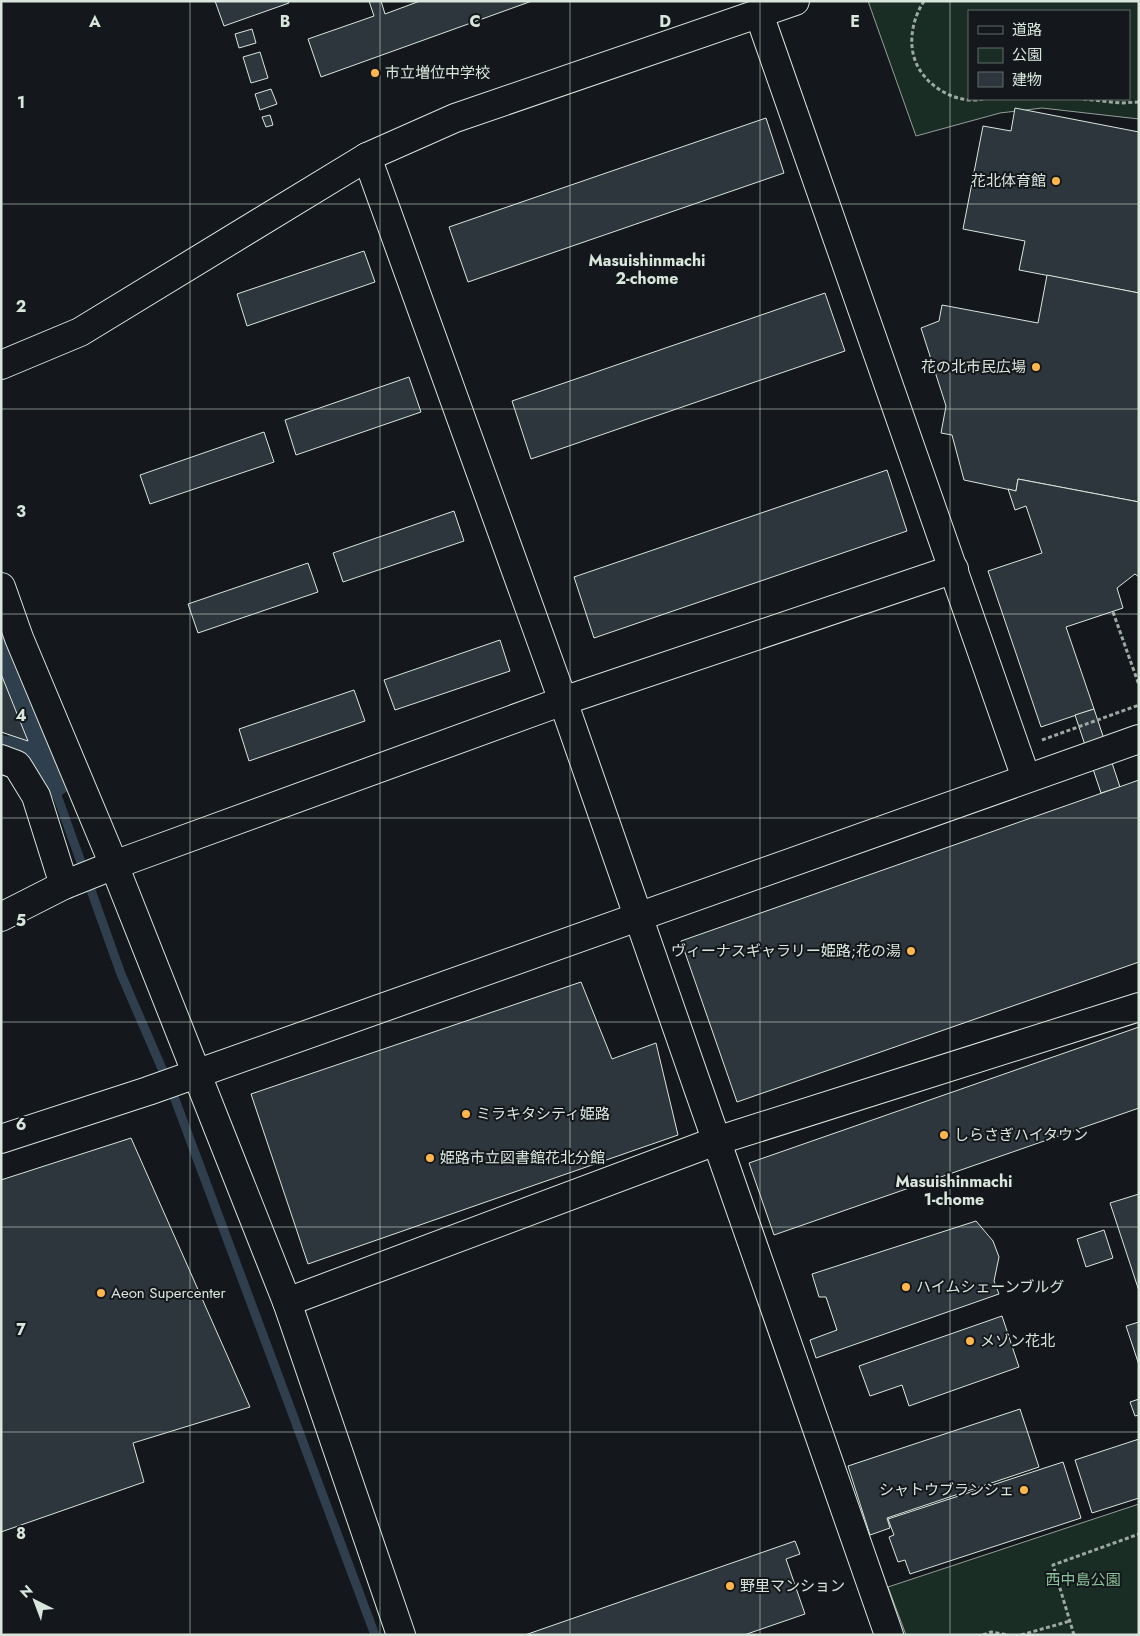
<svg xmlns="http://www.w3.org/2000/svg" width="1140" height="1636" viewBox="0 0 1140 1636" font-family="Jost,'Noto Sans JP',sans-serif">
<rect width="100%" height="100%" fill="#14181c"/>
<g fill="#1a2d24" stroke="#939e99" fill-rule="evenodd">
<path d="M868,1h271v118l-97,-11 -42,5 -84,23zM969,11h160v88h-160z"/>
<path d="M1139,1504v131h-233l-18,-48z"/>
</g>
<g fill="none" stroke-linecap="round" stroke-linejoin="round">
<path stroke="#2f3f4d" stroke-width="9" d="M1,739l24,9 24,25 72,201 52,120 202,541"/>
<path stroke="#2f3f4d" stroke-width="51" d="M1,644l48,129"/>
</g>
<g fill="#2c363c" stroke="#d8e6dc">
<path d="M215,1h73l1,2 -65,23z"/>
<path d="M369,1h12l4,13 35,-13h112l-211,76 -13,-38 66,-23z"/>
<path d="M252,29l4,14 -17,5 -4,-14z"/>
<path d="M260,52l8,26 -17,5 -8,-26z"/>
<path d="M271,89l6,15 -17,6 -5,-16z"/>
<path d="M1015,108l124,24v161l-120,-23 6,-29 -62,-12 20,-103 28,5z"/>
<path d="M270,115l3,10 -7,2 -4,-10z"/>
<path d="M766,118l18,55 -316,109 -19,-55z"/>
<path d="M364,251l11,31 -128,44 -10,-32z"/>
<path d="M1047,275l92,18v209l-121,-23 -2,12 -52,-11 -12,-45 -11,-2 5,-27 -25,-78 18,-7 3,-16 96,18z"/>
<path d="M825,293l20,58 -314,108 -19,-58z"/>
<path d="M409,377l12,35 -125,43 -11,-35z"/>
<path d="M264,432l10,30 -124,42 -10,-29z"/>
<path d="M887,470l20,61 -313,107 -20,-61z"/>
<path d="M1018,479l121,23v75l-4,-3 -18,14 6,20 -57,19 28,82 -53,18 -53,-156 54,-18 -16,-47 -11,4 -7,-21 8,2z"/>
<path d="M454,511l10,30 -121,41 -10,-29z"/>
<path d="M308,563l10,29 -120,41 -10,-29z"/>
<path d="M500,640l10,31 -115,39 -11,-30z"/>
<path d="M1,674l27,67 -27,-9z"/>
<path d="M354,690l11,31 -116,40 -10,-32z"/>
<path d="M1094,709l26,78 -19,6 -26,-78z"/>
<path d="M1139,780v182l-402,140 -56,-161z"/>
<path d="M581,982l31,77 44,-16 22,92 -370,129 -57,-170z"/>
<path d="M1139,1027v81l-365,127 -25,-72z"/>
<path d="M131,1138l119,269 -117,36 11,39 -143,50v-352z"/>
<path d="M1139,1194v97l-29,-88z"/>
<path d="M976,1221l17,20 6,16 -5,24 5,13 -183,64 -6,-18 27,-10 -11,-33h-7l-7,-23z"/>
<path d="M1104,1230l9,28 -27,9 -9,-28z"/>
<path d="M1002,1316l17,51 -110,39 -7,-21 -32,11 -11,-30z"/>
<path d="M1139,1322v43l-13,-39z"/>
<path d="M1139,1399v16l-4,1 -5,-14z"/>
<path d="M1020,1409l19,58 -152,51 3,10 -20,7 -22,-69z"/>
<path d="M1139,1439v59l-47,15 -17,-53z"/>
<path d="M1063,1462l18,56 -171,56 -5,-14 -7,2 -9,-25 5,-2 -6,-16z"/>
<path d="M795,1541l5,13 -14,5 19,55 -61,21h-219z"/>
</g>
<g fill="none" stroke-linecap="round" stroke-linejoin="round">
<g stroke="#d8e6dc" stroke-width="30">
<g id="minor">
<path d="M759,14l267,764"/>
<path d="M367,157l196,544 326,934"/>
<path d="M1,365l79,-33 287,-175 88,-39 340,-117"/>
<path d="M1,587l18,51 95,227 173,437 114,333"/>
<path d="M1,759l16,6 19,31 28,89"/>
<path d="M1,917l63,-32 50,-20 449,-164 391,-132"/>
<path d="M1,1139l147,-48 991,-352"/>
<path d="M287,1302l429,-161 423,-134"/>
</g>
</g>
<g stroke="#9da8a2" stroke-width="3" stroke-dasharray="4 2.5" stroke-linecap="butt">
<path d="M924,1c-11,17 -16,40 -9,59 9,26 42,45 68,39"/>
<path d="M1083,99l38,4 18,-1"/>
<path d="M1113,612l26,73"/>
<path d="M1042,740l97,-35"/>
<path d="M983,1635l8,-3 17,3"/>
<path d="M1021,1635l49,-14"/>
<path d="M1074,1635l-21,-70 86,-31"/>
</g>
<use href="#minor" stroke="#14181c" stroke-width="28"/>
</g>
<path fill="none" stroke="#d8e6dc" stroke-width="1" stroke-opacity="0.55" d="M190,1v1634M380,1v1634M570,1v1634M760,1v1634M950,1v1634M1,204h1138M1,409h1138M1,614h1138M1,818h1138M1,1022h1138M1,1227h1138M1,1432h1138"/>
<g fill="#ffb74d" stroke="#14181c" stroke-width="2">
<circle cx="375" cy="73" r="5"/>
<circle cx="1056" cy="181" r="5"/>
<circle cx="1036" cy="367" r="5"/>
<circle cx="911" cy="951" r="5"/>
<circle cx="466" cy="1114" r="5"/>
<circle cx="944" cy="1135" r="5"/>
<circle cx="430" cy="1158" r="5"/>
<circle cx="906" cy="1287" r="5"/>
<circle cx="101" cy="1293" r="5"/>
<circle cx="970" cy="1341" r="5"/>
<circle cx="1024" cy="1490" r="5"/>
<circle cx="730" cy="1586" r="5"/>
</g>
<g text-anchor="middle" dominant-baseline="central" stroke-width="4" stroke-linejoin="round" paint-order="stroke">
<g font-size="15" fill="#d8e6dc" stroke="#14181c" text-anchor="start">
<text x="385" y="73">市立増位中学校</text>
<text x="1046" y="181" text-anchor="end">花北体育館</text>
<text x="1026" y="367" text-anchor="end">花の北市民広場</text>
<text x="901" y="951" text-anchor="end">ヴィーナスギャラリー姫路;花の湯</text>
<text x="476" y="1114">ミラキタシティ姫路</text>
<text x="954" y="1135">しらさぎハイタウン</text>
<text x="440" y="1158">姫路市立図書館花北分館</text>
<text x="916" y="1287">ハイムシェーンブルグ</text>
<text x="111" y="1293">Aeon Supercenter</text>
<text x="980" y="1341">メゾン花北</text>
<text x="1014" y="1490" text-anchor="end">シャトウブランシェ</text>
<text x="740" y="1586">野里マンション</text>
</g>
<g font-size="15" fill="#8ac095" stroke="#14181c">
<text x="1083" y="1580">西中島公園</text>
</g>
<g font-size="16" font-weight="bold" fill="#d8e6dc" stroke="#14181c">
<text x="647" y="260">Masuishinmachi<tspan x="647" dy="18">2-chome</tspan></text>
<text x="954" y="1181">Masuishinmachi<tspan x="954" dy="18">1-chome</tspan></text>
</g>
</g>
<g font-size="16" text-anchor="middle" font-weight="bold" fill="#d8e6dc" stroke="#14181c" stroke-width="4" stroke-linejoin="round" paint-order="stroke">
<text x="95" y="27">A</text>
<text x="285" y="27">B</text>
<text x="475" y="27">C</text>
<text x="665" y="27">D</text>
<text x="855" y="27">E</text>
<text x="21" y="108">1</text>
<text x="21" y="312">2</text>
<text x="21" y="517">3</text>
<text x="21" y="721">4</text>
<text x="21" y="926">5</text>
<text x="21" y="1130">6</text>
<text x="21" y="1335">7</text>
<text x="21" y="1539">8</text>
</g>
<rect width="1140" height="1636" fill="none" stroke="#d8e6dc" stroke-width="5"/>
<rect x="968" y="10" width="162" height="90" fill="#14181c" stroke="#626a69"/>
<rect x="978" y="26" width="25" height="8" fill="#14181c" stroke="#626a69"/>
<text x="1012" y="35" font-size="15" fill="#d8e6dc">道路</text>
<rect x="978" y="48" width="25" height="15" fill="#1a2d24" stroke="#626a69"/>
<text x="1012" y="60" font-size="15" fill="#d8e6dc">公園</text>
<rect x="978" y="72" width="25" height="15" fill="#2c363c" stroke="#626a69"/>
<text x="1012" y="85" font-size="15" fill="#d8e6dc">建物</text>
<g transform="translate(35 1601) rotate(318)" stroke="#14181c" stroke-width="4" paint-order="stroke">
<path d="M0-4L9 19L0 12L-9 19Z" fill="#d8e6dc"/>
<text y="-8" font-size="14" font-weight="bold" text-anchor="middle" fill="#d8e6dc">N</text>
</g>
</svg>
